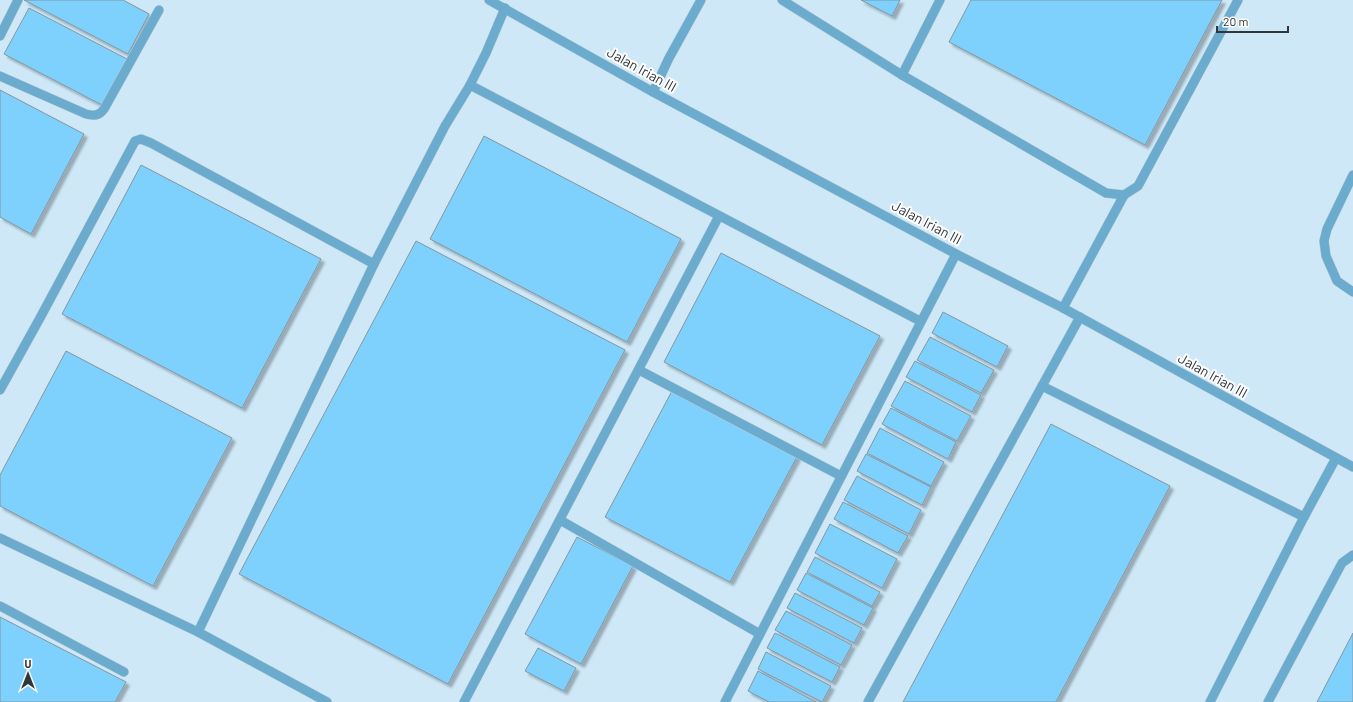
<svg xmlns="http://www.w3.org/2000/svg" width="1353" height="702" viewBox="0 0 1353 702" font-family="Barlow,sans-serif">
<defs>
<filter id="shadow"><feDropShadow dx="3.5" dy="3.5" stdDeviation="1" flood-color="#0004"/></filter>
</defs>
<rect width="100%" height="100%" fill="#e1f3fd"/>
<rect fill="#cee8f7" x="0" y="0" width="1353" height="702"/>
<g fill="#7ed1fc" stroke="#8696a0" filter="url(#shadow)">
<path d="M24,0h99l26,14 -21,40z"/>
<path d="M861,0h39l-8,16z"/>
<path d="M971,0h251l-77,145 -196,-103z"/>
<path d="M29,8l98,51 -25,46 -98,-51z"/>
<path d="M0,90l84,44 -53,100 -31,-17z"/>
<path d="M484,136l197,103 -54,103 -197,-103z"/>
<path d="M141,165l180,94 -79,149 -180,-94z"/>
<path d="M416,241l209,109 -177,334 -209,-110z"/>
<path d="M721,253l159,83 -58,109 -158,-83z"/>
<path d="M943,312l65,34 -11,21 -65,-34z"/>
<path d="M930,337l64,33 -13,23 -64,-33z"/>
<path d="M66,351l166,87 -79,148 -153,-80v-31z"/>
<path d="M915,361l66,34 -9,17 -66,-35z"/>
<path d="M905,381l66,35 -14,25 -66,-35z"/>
<path d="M673,389l125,66 -68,127 -125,-65z"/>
<path d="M891,408l65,34 -8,17 -66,-35z"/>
<path d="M1051,424l119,62 -114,216h-153z"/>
<path d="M880,428l64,34 -13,24 -64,-33z"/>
<path d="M866,454l65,33 -9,18 -65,-34z"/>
<path d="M857,476l64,34 -12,24 -65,-34z"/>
<path d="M843,502l65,34 -10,17 -64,-34z"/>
<path d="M830,524l67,35 -15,29 -67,-35z"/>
<path d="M577,537l56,29 -52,98 -56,-30z"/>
<path d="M815,557l65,35 -8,14 -65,-34z"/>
<path d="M806,573l67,35 -9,17 -67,-35z"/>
<path d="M795,593l67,35 -8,15 -67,-35z"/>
<path d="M786,611l66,34 -11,20 -66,-35z"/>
<path d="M0,617l126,65 -11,20h-115z"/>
<path d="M775,633l65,34 -8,15 -65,-34z"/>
<path d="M1353,633v69h-36z"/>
<path d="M538,648l38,20 -12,23 -39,-20z"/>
<path d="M766,652l65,34 -9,16 -64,-33z"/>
<path d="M758,671l58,31h-47l-21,-11z"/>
</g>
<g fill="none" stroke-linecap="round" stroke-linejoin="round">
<g stroke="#becdd6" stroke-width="10">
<g id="lane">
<path d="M489,0l164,92 303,162 107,54 290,159"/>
<path d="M782,0l120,75 204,118 18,2 14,-9 100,-186"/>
<path d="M0,36l18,-36"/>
<path d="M902,75l38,-75"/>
<path d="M0,76l86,38c8,2 13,2 18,-5l55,-99"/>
<path d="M470,85l16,-32 19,-45"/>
<path d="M653,92l16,-34 32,-58"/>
<path d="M1353,175l-26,54 -3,12 2,15 11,25 16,11"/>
<path d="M1063,308l61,-113"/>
<path d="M639,370l202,106"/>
<path d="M1042,386l262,131"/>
<path d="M0,390l40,-72 95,-177 6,-2 10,4 223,121"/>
<path d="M560,520l200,114"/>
<path d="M0,538l198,94 129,70"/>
<path d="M0,606l124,66"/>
<path d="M198,632l176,-368 71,-138 25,-41 450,236"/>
<path d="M464,702l255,-486"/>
<path d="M725,702l231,-448"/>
<path d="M868,702l212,-385"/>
<path d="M1210,702l94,-185 32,-59"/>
<path d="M1268,702l74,-139 11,-8"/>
</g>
</g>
<use href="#lane" stroke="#6aabce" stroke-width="9"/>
</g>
<g text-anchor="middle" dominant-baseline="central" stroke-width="4" stroke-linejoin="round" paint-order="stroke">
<g font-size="14" fill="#30373b" stroke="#fdfdfd">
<text transform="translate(642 69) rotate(29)">Jalan Irian III</text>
<text transform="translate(927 222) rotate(28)">Jalan Irian III</text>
<text transform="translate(1213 375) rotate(29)">Jalan Irian III</text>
</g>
</g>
<g transform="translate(28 674)" stroke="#fdfdfd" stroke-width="3" paint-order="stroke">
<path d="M0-3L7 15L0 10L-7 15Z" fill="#30373b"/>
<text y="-6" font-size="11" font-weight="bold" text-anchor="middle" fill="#30373b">U</text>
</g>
<path d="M1217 26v6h71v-6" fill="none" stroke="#30373b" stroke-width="2"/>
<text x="1223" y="26" font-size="12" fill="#30373b" stroke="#fdfdfd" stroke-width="3" paint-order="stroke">20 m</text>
</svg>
